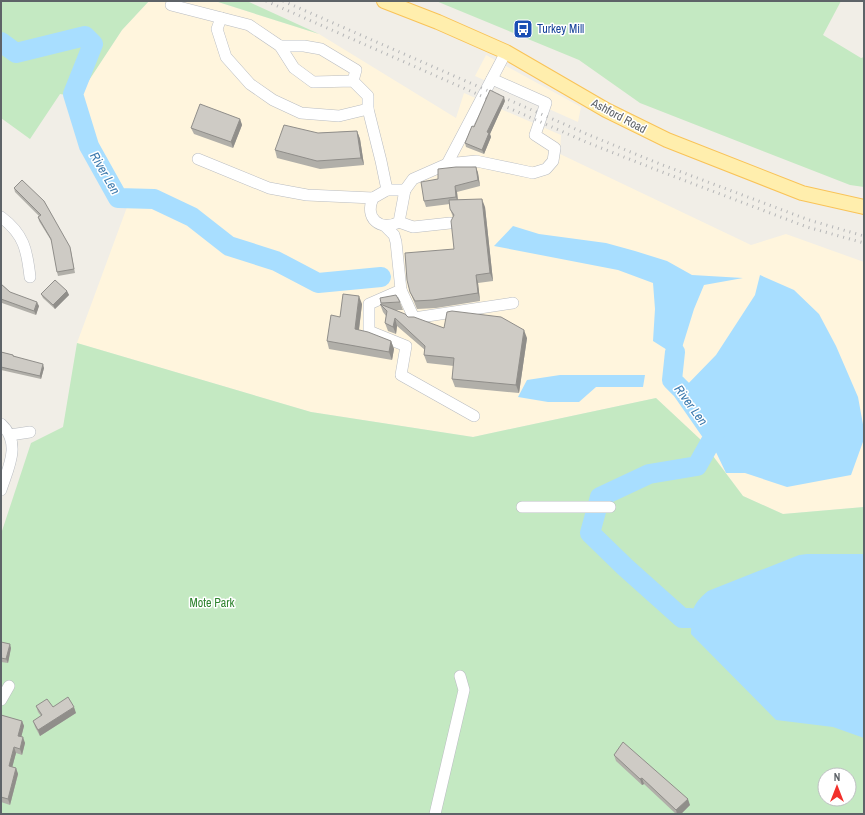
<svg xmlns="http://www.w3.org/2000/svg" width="865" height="815" viewBox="0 0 865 815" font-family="'Archivo Narrow',sans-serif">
<rect width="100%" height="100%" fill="#f1eee7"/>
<g fill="#fff5dd">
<path d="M149,1h66l104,33 137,84 8,-25 97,42 -1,19 191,91 35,-11 78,28v245l-81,7 -40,-18 -42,-56 -45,-42 -183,39 -162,-25 -234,-69 50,-136 -49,-110 44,-67z"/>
<path d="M486,55l95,52 -3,15 -103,-46z"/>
</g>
<g fill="#c4e9c2" fill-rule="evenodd">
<path d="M1,1h148l-27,29 -44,67 -18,-3 -30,45 -29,-21z"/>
<path d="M215,1h32l72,33z"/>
<path d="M436,1h405l-18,34 38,23 3,-1v130l-14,-2 -210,-82 -61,-43z"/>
<path d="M77,343l234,69 162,25 183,-39 45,42 42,56 40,18 81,-7v307h-863v-280l30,-91 32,-16zM825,775h24v24h-24z"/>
</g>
<g fill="#a8deff">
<path d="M513,226l26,8 67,9 29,8 32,10 25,14 51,3 -39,7 -10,24 -22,71h-7l7,-27 -19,-12 2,-32 -2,-26 -35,-13 -124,-24z"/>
<path d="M760,275l34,15 25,24 17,32 22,51 6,33v9l-13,36 -64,12 -42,-14h-19l-12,-25v-12l-22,-32 -10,-5v-9l34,-35 39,-60z"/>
<path d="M560,375h85l-2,12h-47l-17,15h-31l-30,-5 9,-17z"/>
<path d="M807,554h57v184l-31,-11 -57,-7 -85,-86c1,-22 -1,-28 17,-43l91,-36z"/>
</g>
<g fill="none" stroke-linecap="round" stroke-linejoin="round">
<g stroke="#a8deff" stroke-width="20">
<path d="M1,42l15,11 69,-17 8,8 -20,50 16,52 29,52 36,1 38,18 37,29 47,15 42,22 63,-6"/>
<path d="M675,352l-3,28 10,10 32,46 -17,30 -48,8 -49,23 -10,36 35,34 57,51h9"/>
</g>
<g stroke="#b9bcc1" stroke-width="12">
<g id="minor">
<path d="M171,5l78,20 31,21 14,22 19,14 40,-1 15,15v13l13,52 6,29"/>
<path d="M221,18l-4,11 9,28 24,27 23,16 28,13 38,3 29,-7"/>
<path d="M280,46h24l17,3 35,21 -3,11"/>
<path d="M198,159l71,29 38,7 66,3"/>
<path d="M447,164l29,-3 57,12 13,-4 7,-8 2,-13 -20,-13 11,-32 -54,-24"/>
<path d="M405,190l8,-11 34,-15 59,-112"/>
<path d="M1,217c23,17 26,33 29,60"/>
<path d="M399,222l6,-32h-18l-14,8c-9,20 7,34 26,24l14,5 37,-4"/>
<path d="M385,226l9,9 2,7 5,48 -32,14v27l37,15 -5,29 73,41"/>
<path d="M401,290l13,28 99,-15"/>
<path d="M1,424c21,19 7,44 0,66"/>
<path d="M10,435l20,-3"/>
<path d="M522,507h88"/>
<path d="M1,700l8,-14"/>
<path d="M435,814l29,-124 -4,-14"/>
</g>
</g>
<g stroke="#f9c358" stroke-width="16">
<path id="major" d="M384,1l54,21 68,30 100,58 61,30 135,53 62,14"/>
</g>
<use href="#minor" stroke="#fff" stroke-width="11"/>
<use href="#major" stroke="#ffeead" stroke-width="14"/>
<g stroke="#b5b6b7" stroke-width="3" stroke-dasharray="1 5" stroke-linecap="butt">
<path d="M266,1l320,141 71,28 150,57 57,16"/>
<path d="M283,1l306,134 71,29 149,56 55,16"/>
</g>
</g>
<g fill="#b1afa9">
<path d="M505,101l-15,33 1,3 -7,17 -18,-7 -1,-4 9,-16z"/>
<path d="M240,119l2,6 -9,23 -39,-14 -3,-6z"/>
<path d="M357,131l3,8 4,26 -44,4 -43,-11 -2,-8 43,-17z"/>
<path d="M476,167l2,6 2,13 -23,6 1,8 27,7 8,74 -15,2 2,18 -44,7 -19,1 -7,-17 44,-43 -1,-32 -3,-8v-5l-24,3 -2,-6 14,-22z"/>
<path d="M14,188l30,13 27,50 4,22 -17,3 -1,-4 -5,-30 -13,-21 -1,-4 1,-1 -24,-24z"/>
<path d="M1,284l9,8 29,14 -3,9 -34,-12 -1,1z"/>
<path d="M67,291l2,4 -14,14 -12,-11 -2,-4z"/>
<path d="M400,302l3,8h-7l12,7 36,11 83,10 -8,55 -64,-6 -3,-8 2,-13 -27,-3 -3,-8 1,-5 -28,-24 -1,8 -8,-3 -3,-8 1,-7 -3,-4 -3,-8 1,1v-2z"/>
<path d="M362,304l-3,26 32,11 3,8 -2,11 -63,-11 -2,-8 13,-24z"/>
<path d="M1,352l12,3 1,1 30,12 -3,11 -40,-9z"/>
<path d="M1,642l10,6 -3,15 -7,-1z"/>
<path d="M36,706l17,1 23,6 -36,23 -5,-9 -2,-6 8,-5 -3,-4z"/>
<path d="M1,715l21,6 2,5 -3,11 4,6 -3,12 -6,-2 -4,14 4,1 2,6 -8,31 -9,-3z"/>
<path d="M614,755l76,50 -9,9h-5l-32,-30 -2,1 -26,-24z"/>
</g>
<g fill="#908e8a">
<path d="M504,97l1,4 -15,33 1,3 -7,17 -2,-4 5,-18z"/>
<path d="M240,119l2,6 -9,23 -2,-6z"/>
<path d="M357,131l3,8 4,26 -3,-7z"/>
<path d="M476,167l2,6 2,13 -2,-6z"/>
<path d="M455,186l2,6 1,11 -2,-6z"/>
<path d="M482,199l3,8 8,74 -3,-8z"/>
<path d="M476,275l2,8 2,18 -2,-8z"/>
<path d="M67,291l2,4 -14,14 -2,-4z"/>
<path d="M359,296l3,8 -4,33 -3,-8z"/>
<path d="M37,302l2,4 -3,9 -2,-4z"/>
<path d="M395,318l2,8 -1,8 -3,-7z"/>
<path d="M524,330l3,8 -8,55 -3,-8z"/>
<path d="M391,341l3,8 -2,11 -3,-8z"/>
<path d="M43,364l1,4 -3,11 -1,-3z"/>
<path d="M10,644l1,4 -3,15 -2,-4z"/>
<path d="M74,707l2,6 -36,23 -2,-6z"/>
<path d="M22,721l2,5 -4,16 -2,-6z"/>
<path d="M23,737l2,6 -3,12 -2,-6z"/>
<path d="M14,747l2,6 -5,19 -2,-6z"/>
<path d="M16,768l2,6 -8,31 -2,-6z"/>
<path d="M642,778l2,6 -2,1 -2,-6z"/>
<path d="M688,799l2,6 -9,9h-4l-1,-4z"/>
</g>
<g fill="#cecbc5" stroke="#908e8a">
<path d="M490,90l14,7 -17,35 2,1 -7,17 -17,-7 7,-17 2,1z"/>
<path d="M200,104l40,15 -9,23 -40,-14z"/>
<path d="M284,125l34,8 39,-2 4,27 -44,3 -42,-11z"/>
<path d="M456,167h20l2,13 -23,6 1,11 -32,4 -3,-19 17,-3v-10z"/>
<path d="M22,180l22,21 26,46 4,22 -17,3 -6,-33 -13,-22 3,-2 -27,-27z"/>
<path d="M482,199l8,74 -14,2 2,18 -45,7 -18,1 -5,-9 -3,-12 -2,-27 49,-4 -3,-28 3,-6 -4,-6 -1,-9z"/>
<path d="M55,280l12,11 -14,14 -12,-11z"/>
<path d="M1,284l9,8 27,10 -3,9 -33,-12z"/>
<path d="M343,294l16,2 -4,33 13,3 23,9 -2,11 -62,-11 4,-26 9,2z"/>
<path d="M396,295l4,7 -19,1 -1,-5z"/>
<path d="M380,304l25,10 3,3h6l30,11 3,-16 5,-1 49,6 23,13 -8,55 -64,-6 2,-21 -30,-3 1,-9 -30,-28 -2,9 -8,-4 2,-12z"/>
<path d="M1,352l12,3v1l30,8 -3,12 -39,-9z"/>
<path d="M1,642l9,2 -4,15 -5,-1z"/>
<path d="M68,697l6,10 -36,23 -5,-9 9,-6 -6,-9 11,-7 6,8z"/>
<path d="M1,715l21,6 -4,15 5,1 -3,12 -6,-2 -5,19 7,2 -8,31 -7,-2z"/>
<path d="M623,742l65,57 -12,11 -34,-32 -2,1 -26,-24z"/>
</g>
<defs>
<g id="bus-square" transform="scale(1)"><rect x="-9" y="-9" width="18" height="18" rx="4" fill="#1a4fb4" stroke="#fff"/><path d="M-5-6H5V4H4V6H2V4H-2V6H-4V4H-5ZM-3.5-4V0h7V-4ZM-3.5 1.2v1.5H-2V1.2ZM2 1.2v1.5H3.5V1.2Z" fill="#fff"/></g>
</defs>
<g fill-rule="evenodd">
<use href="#bus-square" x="523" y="29"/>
</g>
<g text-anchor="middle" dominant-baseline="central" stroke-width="3" stroke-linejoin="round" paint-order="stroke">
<g font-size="12" fill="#164399" stroke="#fff" text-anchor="start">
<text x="537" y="29">Turkey Mill</text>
</g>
<g font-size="12" fill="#5e6368" stroke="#fff">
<text transform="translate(619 116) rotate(28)">Ashford Road</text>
</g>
<g font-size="12" fill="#308430" stroke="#fff">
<text x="212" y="603">Mote Park</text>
</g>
<g font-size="13" font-style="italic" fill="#3c7aae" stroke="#fff">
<text transform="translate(105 173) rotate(60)">River Len</text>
<text transform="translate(691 405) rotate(54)">River Len</text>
</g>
</g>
<rect width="865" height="815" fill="none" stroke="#5e6368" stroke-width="4"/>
<g transform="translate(837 787)"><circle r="19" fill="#ffffff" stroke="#bfc1c3"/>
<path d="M0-3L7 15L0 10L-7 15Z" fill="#f2302b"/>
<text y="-6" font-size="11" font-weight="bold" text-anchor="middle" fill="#5e6368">N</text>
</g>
</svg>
